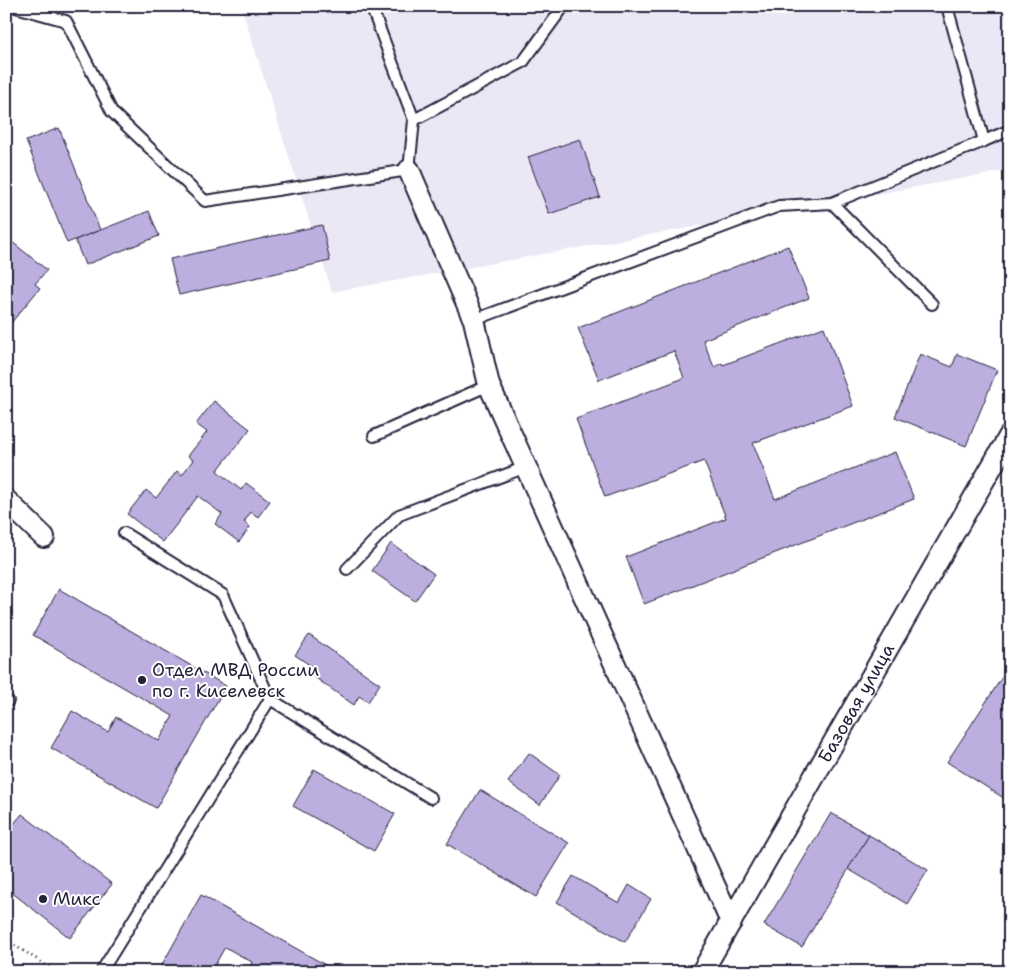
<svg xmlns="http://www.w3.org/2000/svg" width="1016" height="978" viewBox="0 0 1016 978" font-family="'Shantell Sans',sans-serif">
<rect width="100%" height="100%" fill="#fff"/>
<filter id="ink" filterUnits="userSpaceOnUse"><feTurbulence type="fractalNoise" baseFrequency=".02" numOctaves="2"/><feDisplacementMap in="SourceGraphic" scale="10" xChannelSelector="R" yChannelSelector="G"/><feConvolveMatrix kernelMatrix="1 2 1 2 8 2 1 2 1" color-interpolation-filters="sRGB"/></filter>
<g filter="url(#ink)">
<path fill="#ebe7f5" d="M241,6h769v164l-678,122z"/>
<g fill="#bcaedf" stroke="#22223b">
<path d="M59,128l41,102 -33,13 -41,-102z"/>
<path d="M580,139l20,58 -51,17 -21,-57z"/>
<path d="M149,211l10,25 -74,29 -10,-25z"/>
<path d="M322,225l8,36 -151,34 -9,-36z"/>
<path d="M6,237l41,33 -12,14 5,4 -34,41v-62l3,-4 -3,-3z"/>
<path d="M788,246l21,52 -106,42 11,27 8,-4 1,2 101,-38 29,79 -100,37 22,56 120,-47 19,47 -270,105 -18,-47 100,-39 -22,-57 -99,36 -29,-78 108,-41 -10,-27 -75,29 -21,-52z"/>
<path d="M920,354l32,13 5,-13 40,16 -31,76 -71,-29z"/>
<path d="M214,401l36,28 -33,42 24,19 5,-7 24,18 -12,16 -7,-5 -7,10 6,5 -11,15 -24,-18 7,-10 -24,-18 -35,46 -36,-28 19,-24 10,8 21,-27 5,4 11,-15 -5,-4 19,-24 -11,-8z"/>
<path d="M391,543l43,31 -19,27 -43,-30z"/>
<path d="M59,589l167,97 -70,122 -105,-60 21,-37 36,21 8,-15 43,24 14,-25 -140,-81z"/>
<path d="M309,635l71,49 -12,18 -9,-6 -5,9 -44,-31 4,-6 -19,-13z"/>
<path d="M1010,665v137l-63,-40z"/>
<path d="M529,753l31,22 -20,30 -32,-23z"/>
<path d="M314,769l81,45 -21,37 -81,-45z"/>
<path d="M480,790l89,53 -33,54 -89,-53z"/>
<path d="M831,813l38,22 -67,112 -38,-22z"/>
<path d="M22,814l90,70 -42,54 -64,-50v-55z"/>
<path d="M869,835l59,35 -21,34 -59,-35z"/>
<path d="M573,876l46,27 10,-18 22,14 -26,43 -68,-40z"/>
<path d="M201,895l137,77h-84l-5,-3 3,-7 -27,-15 -14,25h-53z"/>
</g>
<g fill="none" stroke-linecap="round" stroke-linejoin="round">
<g stroke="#22223b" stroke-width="14">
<g id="lane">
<path d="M12,6l54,15 46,91 93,89 204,-31 5,-50 109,-58 41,-56"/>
<path d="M371,6l43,114"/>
<path d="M984,141l26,-11"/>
<path d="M832,203l152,-62 -37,-135"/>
<path d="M474,320l305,-114 53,-3 100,101"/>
<path d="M374,436l115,-51"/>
<path d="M124,533l99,62 47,104 161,99"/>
<path d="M347,569l52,-54 127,-48"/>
<path d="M6,702l2,-1"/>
<path d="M101,972l169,-273"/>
</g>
</g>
<g stroke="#22223b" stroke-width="24">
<g id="street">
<path d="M409,170l65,150 15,65 242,537"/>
<path d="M6,500l38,37"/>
<path id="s1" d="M702,972l308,-537"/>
</g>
</g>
<path stroke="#22223b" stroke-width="3" stroke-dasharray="1 4" stroke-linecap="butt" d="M6,940l51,32"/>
<use href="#lane" stroke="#fff" stroke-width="10"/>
<use href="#street" stroke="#fff" stroke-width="20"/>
</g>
</g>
<g fill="#22223b" stroke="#fff" stroke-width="2">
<circle cx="142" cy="680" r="5"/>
<circle cx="43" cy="899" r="5"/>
</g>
<g text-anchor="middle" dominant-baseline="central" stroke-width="4" stroke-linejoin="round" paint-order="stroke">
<g font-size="18" fill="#22223b" stroke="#fff" text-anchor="start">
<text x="152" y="670">Отдел МВД России<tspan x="152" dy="21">по г. Киселевск</tspan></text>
<text x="53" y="899">Микс</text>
</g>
<g font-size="18" fill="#22223b" stroke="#fff">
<text stroke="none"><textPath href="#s1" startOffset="310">Базовая улица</textPath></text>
</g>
</g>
<rect width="1016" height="978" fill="none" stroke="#fff" stroke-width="25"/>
<rect x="12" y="12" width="991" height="953" fill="none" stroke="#22223b" stroke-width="2" filter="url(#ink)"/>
</svg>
